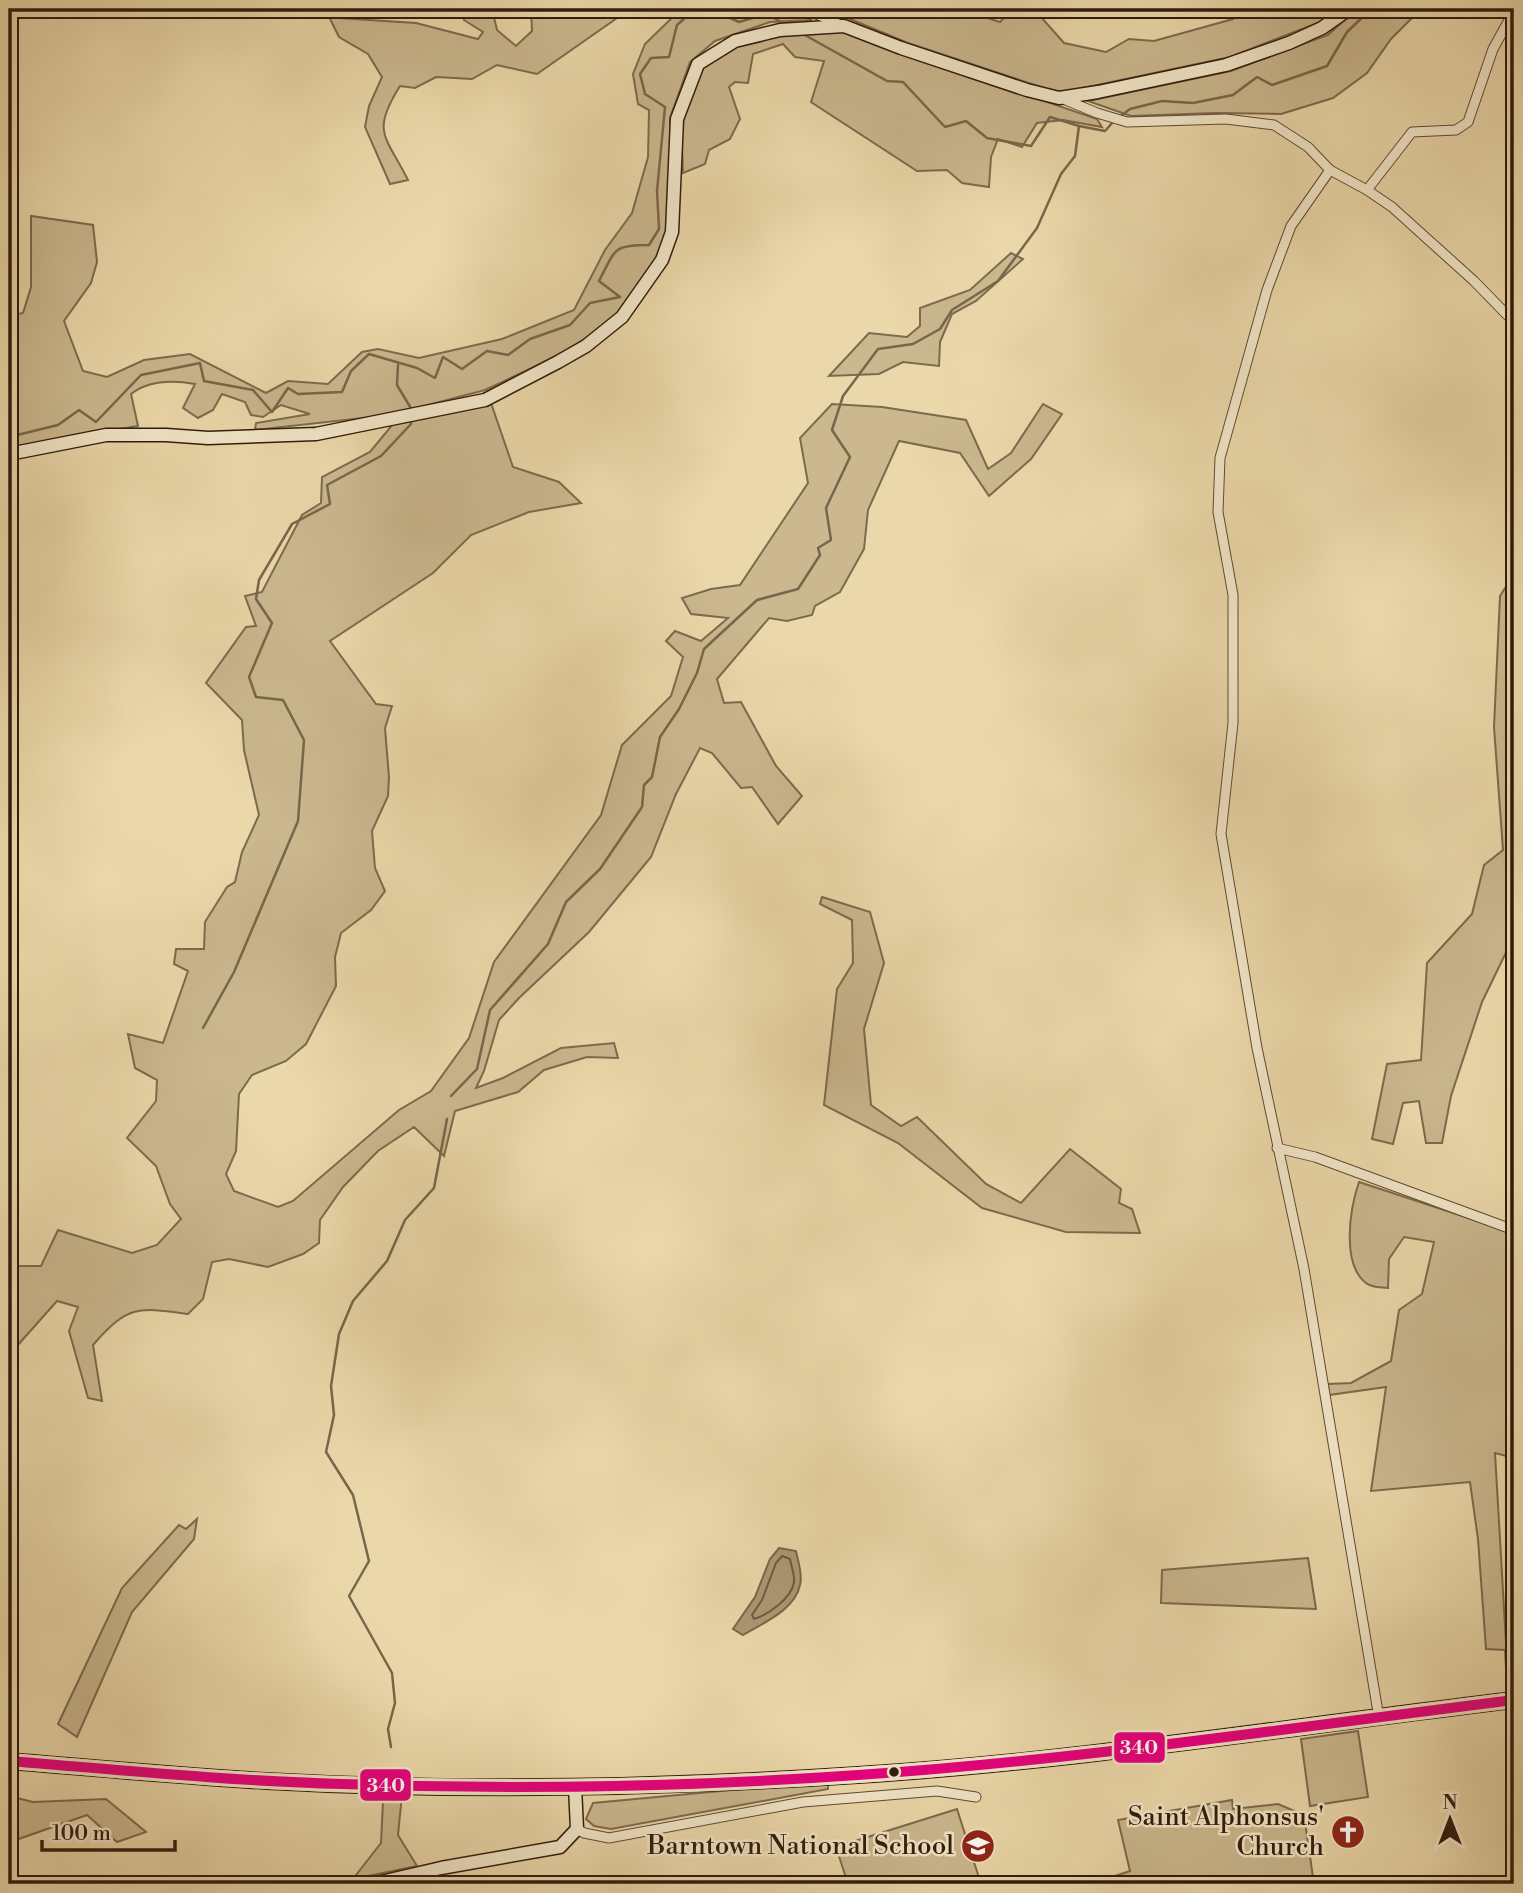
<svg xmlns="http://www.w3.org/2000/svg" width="1523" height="1893" viewBox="0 0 1523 1893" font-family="'Libre Bodoni',serif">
<rect width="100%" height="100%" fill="#ebd8aa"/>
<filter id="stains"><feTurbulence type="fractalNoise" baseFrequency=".00286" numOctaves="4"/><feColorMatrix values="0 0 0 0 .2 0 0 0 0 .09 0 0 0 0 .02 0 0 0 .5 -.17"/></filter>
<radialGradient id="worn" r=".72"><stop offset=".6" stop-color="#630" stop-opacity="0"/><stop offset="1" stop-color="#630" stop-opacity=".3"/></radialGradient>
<g fill="#cbb88f" stroke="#7d6a4e" stroke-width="2">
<path d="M325,9h14v9l77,5 62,16 5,-7 -19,-12v-7h29l4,17 19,16 16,-15 -1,-22h99l-93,65 -40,-9 -25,14 -36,-2 -21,11 -15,-2c-29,46 -15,49 8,94l-18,4 -25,-57 4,-21 13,-29 -14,-23 -29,-17z"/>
<path d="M681,9h97l34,11 -42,2 -55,19 -25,21 -20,56v86l-4,31 -11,26 -40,56 -49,35 -81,38 -95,25 -135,15 1,-7 54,-9 -29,-9 -18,12 -12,-2 -6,-13 -23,-8 -9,16 -15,8 -15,-10 12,-24c-22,-4 -46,-4 -64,10l7,32 -129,22v-132l14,-3 8,-26v-71l62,9 4,37 -6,21 -27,38 19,50 24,6 37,-17 46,-6 76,39 22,-12 40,3 34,-32 16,-3 41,9 83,-19 72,-29 31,-60 27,-37 16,-56 1,-47 -11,-6 -5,-30 12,-30z"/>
<path d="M826,9h134l40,13 12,-13h22l30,34 42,9 23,-13 25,2 79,-22 8,-10h95l-16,13 -90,35 -171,36 -151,-50z"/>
<path d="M1357,9h64l-30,30 -24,34 -34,25 -52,16 -66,-1 -84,3 -43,-15 143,-30 97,-36z"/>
<path d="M840,31l257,88 5,8 -39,-7 -26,3 -15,24 -24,-8 -7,18 -2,30 -27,-4 -15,-13 -30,1 -106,-69 13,-41 -29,-4 -12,-13 -30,10 -5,29 -13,-1 -6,5 11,32 -10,20 -21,11 -4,14 -22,9 -2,-53 19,-52 35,-23 47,-13z"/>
<path d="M1011,253l12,6 -47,42 -24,13 -12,28 -1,24 -36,-4 -24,12 -50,2 40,-43 38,4 13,-11v-18l50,-18z"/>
<path d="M491,403l22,64 46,15 22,21 -52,9 -58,23 -38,38 -103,68 46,63 16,2 -7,22 4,49 -1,19 -16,35 3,37 10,23 -14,19 -30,23 -6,24 1,29 -30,58 -20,17 -34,14 -13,19 -3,57 -10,23 8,17 44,16 15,-6 106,-91 32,-19 38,-53 25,-76 107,-147 21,-70 49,-49 12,-39 -17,-16 9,-10 26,10 27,-23 -37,-4 -9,-16 29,-9 29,-4 68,-102 -8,-45 32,-34 50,3 84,13 22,49 23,-16 32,-49 19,10 -31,45 -42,37 -29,-43 -61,-12 -31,69 -4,39 -24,43 -25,14 -3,9 -25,6 -18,-3 -52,61 7,24 17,-1 35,64 26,30 -24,28 -26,-37 -11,1 -29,-35 -12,-5 -24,46 -25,63 -62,75 -70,66 -20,22 -15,51 -8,17 27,-10 58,-30 53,-5 4,15 -31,-1 -43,13 -26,22 -63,19 -11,45 -30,-29 -36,24 -35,36 -23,33 -1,23 -16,11 -35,13 -39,-8 -17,3 -9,37 -15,15c-51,-7 -60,-9 -95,31l9,56 -14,-3 -19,-67 9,-24 -21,-6 -48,54v-77l8,-12h24l17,-36 74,23 25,-8 24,-26 -11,-15 -14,-38 -29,-28 29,-37 1,-21 -22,-12 -7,-34 35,9 25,-72 -14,-7 2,-15h28l1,-27 22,-35 8,-5 7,-30 17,-37 -15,-65 -2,-30 -36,-37 40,-56 10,-1 -11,-30 17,-4 40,-77 19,-12 1,-26 48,-25 23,-28z"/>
<path d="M1514,574v362l-32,66 -31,94 -9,47h-16l-7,-42 -16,2 -10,41 -21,-5 15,-75 34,-4 6,-97 45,-49 12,-49 19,-15 -9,-123 6,-131z"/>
<path d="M822,897l48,15 14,51 -20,66 7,76 30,21 16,-9 69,67 35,19 49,-54 51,40 -2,14 13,6 8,24 -74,-1 -84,-24 -84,-65 -74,-38 13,-116 16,-26 -1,-43 -32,-16z"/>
<path d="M1359,1182l155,51v225l-19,-5 11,190h8v43l-7,1 -2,-37 -19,-1 -8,-110 -8,-57 -99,9 15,-104 -57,8 -1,-11 23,-1 40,-22 8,-51 23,-16 12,-52 -30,-5 -15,22 -1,29c-7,-1 -16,0 -22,-5 -25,-19 -16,-75 -7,-101z"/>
<path d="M197,1519l-3,20 -62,73 -55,125 -19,-13 64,-136 57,-63 7,4z"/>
<path d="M1308,1558l8,51 -155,-6 1,-33z"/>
<path d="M1358,1731l10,66 -58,9 -9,-67z"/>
<path d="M828,1781v8l-217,40 -17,-3 -8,-7 7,-16z"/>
<path d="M402,1795l-4,40 19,31 -64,13 28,-36 2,-42z"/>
<path d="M9,1796l24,6 73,-3 40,33 -29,10 -30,-27 -77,27z"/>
<path d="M1232,1800l1,9 45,-5 26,11 10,69h-223l39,-13 -12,-51z"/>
<path d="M957,1809l24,75h-133l-12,-37z"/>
</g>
<path fill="#ab9874" stroke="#79664a" stroke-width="2" d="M779,1548l17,3c2,10 7,24 4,34 -5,25 -37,38 -57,50l-10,-6 22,-32 15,-38z"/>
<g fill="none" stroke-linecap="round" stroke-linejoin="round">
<path stroke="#6d5a40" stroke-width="2" d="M782,1556l8,3c1,7 5,16 4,23 -2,16 -26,33 -40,37l-2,-4 10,-15 14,-37z"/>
<g stroke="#79664a" stroke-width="2.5">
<path d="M711,9l28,13 27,-8 19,10"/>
<path d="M803,34l84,47 16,1 42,45 21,-6 21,17 44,8 19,-29 29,9 26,5 8,-9"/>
<path d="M1118,118l12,-9 32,-8 31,2 40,-8 24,-18 15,8 55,-19 20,-34 24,-23"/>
<path d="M398,365l-1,20 15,25"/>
<path d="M9,437l49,-12 21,-15 17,12 45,-47 59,-12 4,18 49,9 19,22 16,-24 10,6 44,-2 9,-21 18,-17 48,14 18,10 8,-21 19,12 25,-18 21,4 22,-16 40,-14 20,-22 30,-6 -21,-16c17,-32 13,-36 50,-36l10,-16 -2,-38 8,-84 -20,-13 -5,-20 11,-16 18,-1 8,-32 18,-16"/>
<path d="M203,1028l31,-56 64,-151 6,-81 -21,-40 -27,-3 -7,-20 23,-54 -16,-24 3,-19 33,-56 38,-20 -3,-19 54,-29 30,-32v-4"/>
<path d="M451,1096l26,-27 13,-59 58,-66 18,-42 34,-33 42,-62 2,-22 8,-8 8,-40 19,-28 18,-36 7,-24 53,-49 41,-11 22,-34 -2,-7 13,-8 -5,-32 24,-51 -18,-27 11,-34 35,-47 35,-5 27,-15 12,-19 46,-29 39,-53 24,-54 14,-18 4,-30"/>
<path d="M391,1747l-3,-18 7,-26 -3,-30 -43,-77 20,-35 -16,-66 -27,-43 8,-37 -3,-29 8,-52 14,-33 34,-40 18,-41 29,-32 13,-69"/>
</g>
<g stroke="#5e4a34" stroke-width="11">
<g id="street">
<path d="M805,9l36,16"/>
<path d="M1061,98l36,15 30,9 99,-3 48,6 34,22 22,23 37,20 25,17 82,74 40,41"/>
<path d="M1330,170l-39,56 -24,64 -47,168 -2,54 15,83v128l-12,111 36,214 47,221 75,449"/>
<path d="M1367,190l45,-58 44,-2 12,-8 25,-73 21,-38"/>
<path d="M1277,1148l38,9 199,73"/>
<path d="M577,1829l7,4 25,5 194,-36 134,-11 39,6"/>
</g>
</g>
<g stroke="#2f1b0c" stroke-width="15">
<g id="secondary">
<path d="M9,454l97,-19h60l42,3 108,-4 169,-34 73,-38 28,-16 36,-29 40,-57 10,-28 5,-113 21,-55 37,-23 45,-11 64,-4 57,22 126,42 32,8 39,-6 128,-27 63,-22 33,-15 27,-19"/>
<path d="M372,1884l69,-16 119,-21 17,-18 -2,-42"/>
</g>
</g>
<g stroke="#2f1b0c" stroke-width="18">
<path id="highway" d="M9,1761c85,7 171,15 257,20 197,11 395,7 592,-6 220,-14 437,-49 656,-75"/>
</g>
<use href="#street" stroke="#f2e6c8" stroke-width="9"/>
<use href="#secondary" stroke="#f2e6c8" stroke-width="12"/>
<use href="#highway" stroke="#ebd8aa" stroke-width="16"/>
<g stroke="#f2e6c8" stroke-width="16">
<path id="bus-1" d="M9,1761c111,9 222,20 333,23 172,6 344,3 516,-9 220,-15 438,-48 656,-75"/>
</g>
<use href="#bus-1" stroke="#e5007d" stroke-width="10"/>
</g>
<defs>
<g id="church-disc" transform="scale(1.75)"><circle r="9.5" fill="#8f2418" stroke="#f2e6c8"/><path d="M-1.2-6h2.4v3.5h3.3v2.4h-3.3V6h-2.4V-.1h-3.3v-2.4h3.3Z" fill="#fff"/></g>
<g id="school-disc" transform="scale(1.75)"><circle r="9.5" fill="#8f2418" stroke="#f2e6c8"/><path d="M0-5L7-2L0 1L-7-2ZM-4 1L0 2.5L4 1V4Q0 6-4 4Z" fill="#fff"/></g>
</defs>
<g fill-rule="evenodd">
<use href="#church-disc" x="1348" y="1832"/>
<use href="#school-disc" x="978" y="1846"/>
</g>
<circle fill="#2f1b0c" stroke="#f2e6c8" stroke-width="2.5" cx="894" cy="1772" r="6"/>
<g text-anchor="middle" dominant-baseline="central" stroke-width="5" stroke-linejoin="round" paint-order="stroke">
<g font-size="26" fill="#2f1b0c" stroke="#f2e6c8" text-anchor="end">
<text x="1324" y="1817">Saint Alphonsus'<tspan x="1324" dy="30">Church</tspan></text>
<text x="954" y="1846">Barntown National School</text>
</g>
</g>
<g stroke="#f2e6c8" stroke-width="2.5">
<rect x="1113" y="1731" width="53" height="33" rx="7" fill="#e5007d"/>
<rect x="359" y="1768" width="53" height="34" rx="7" fill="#e5007d"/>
</g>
<g font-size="19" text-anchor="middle" font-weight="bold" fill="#fff">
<text x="1139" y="1754">340</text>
<text x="386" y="1792">340</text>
</g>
<rect width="1523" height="1893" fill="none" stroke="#ebd8aa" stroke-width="35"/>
<rect x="10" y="10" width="1502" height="1872" fill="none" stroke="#2f1b0c" stroke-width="3.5"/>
<rect x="18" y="18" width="1488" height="1858" fill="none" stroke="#2f1b0c" stroke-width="2"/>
<g transform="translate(1450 1819)" stroke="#f2e6c8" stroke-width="5" paint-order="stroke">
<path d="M0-5L12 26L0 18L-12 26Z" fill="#2f1b0c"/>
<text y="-10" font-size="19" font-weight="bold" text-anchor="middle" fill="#2f1b0c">N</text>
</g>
<path d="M42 1840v10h133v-10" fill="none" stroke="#2f1b0c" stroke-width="3.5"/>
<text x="52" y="1840" font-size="21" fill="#2f1b0c" stroke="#f2e6c8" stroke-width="5" paint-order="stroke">100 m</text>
<rect width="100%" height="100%" filter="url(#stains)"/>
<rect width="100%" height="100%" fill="url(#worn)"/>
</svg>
